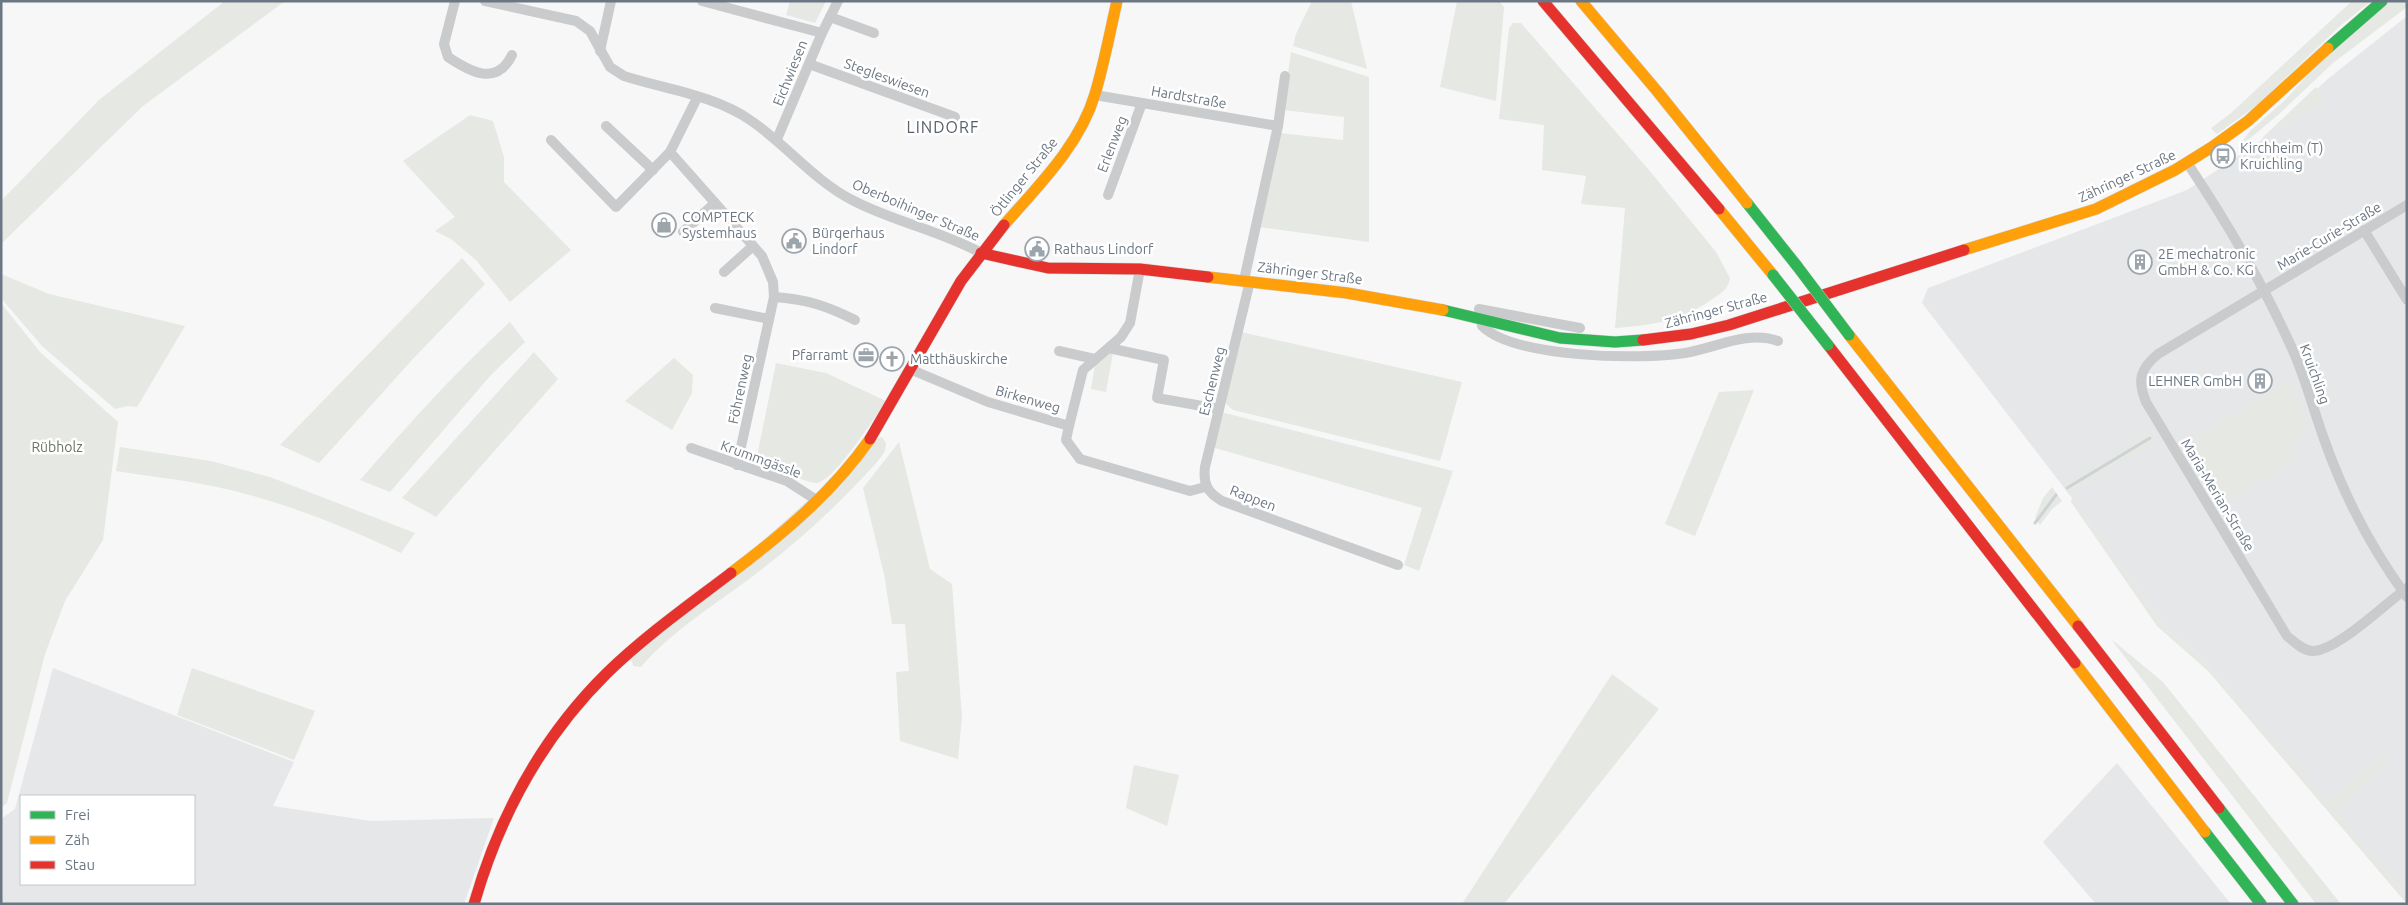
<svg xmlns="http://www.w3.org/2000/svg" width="2408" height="905" viewBox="0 0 2408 905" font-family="Ubuntu,sans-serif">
<rect width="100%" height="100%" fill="#f7f7f7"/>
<g fill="#e6e7e8" fill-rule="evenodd">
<path d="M2407,16v880l-209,-242 -31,-23 -92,-129 -153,-199 6,-15 259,-98 72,-48 70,-64z"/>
<path d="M53,668l241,94 -21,44 98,15 123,-3 -30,86h-463v-85l14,-10zM21,796h173v88h-173z"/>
<path d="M2117,763l114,141h-135l-53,-62z"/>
</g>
<g fill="#e6e8e4">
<path d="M225,1h60l-142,105 -142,138v-43l98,-101z"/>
<path d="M790,1h36l-11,22 -29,-8z"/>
<path d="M1312,1h39l16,68 -74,-23 3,-12z"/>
<path d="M1457,1h42l5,6 -8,94 -56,-14z"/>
<path d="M2352,1h19l-31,25 -84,80 -39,28 -6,-6 20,-15z"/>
<path d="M2390,1h17v6l-74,56 -55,52 -41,34 13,-18 35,-31 46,-51z"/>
<path d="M1513,23h8l128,147 67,82 14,26c-2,12 -10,16 -19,22 -33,22 -58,25 -96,28l10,-120 -44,-4 5,-28 -44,-6 2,-45 -45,-6 10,-91z"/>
<path d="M1291,52l78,25v165l-110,-15 21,-94 63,7 1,-23 -61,-7z"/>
<path d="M2316,87l10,13 -63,39v-2z"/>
<path d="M470,115l23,6 11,36v25l67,68 -61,52 -34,-42 -25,-21 -16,-8 20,-14 -52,-56z"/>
<path d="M462,258l23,26 -74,77 -92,102 -39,-18z"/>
<path d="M1,274l48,20 136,32 -48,81 -9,-1 -13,3 -73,-63 -41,-48z"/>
<path d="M1,303l39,49 78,70 -15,118 -38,61 -20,53 -38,149 -6,4z"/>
<path d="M510,322l15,20 -34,33 -101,117 -30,-12c48,-55 96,-109 150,-158z"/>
<path d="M1241,332l221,50 -22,79 -207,-51 -9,-8z"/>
<path d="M534,352l24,27 -122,138 -34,-19z"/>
<path d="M1109,352l4,1 -7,39 -15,-3 4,-24z"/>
<path d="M674,358l19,17 -1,18 -20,37 -47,-29z"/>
<path d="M776,363l50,10 60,28c-10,15 -53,81 -69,82 -11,0 -46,-16 -58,-21l-2,-6z"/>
<path d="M2291,380l17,50 -20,15 9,14 -72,44 -36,-62z"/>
<path d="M1754,390l-59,146 -30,-12 54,-132z"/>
<path d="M1221,412l232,59 -34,100 -15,-6 18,-57 -210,-61z"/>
<path d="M2150,432l6,9 -87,53 -6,-8z"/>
<path d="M882,437l4,6 -1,8 -7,10c-35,39 -74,76 -116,108 -40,32 -88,59 -121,98l-8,-1 -2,-8 247,-220z"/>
<path d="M899,442l31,127 22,15 10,133 -4,42 -58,-18 -4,-69 13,-1 -4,-47h-13l-8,-50 -21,-86z"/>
<path d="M120,447l91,14 59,16 145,56 -14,20c-62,-29 -127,-55 -194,-68 -30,-6 -61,-9 -91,-14z"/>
<path d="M2052,487l10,14 -10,8 -12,16 -5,-7 8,-20z"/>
<path d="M2072,497l95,134 31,23 128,147 58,-47 6,7 -56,49 73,86v8l-199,-233 -51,-45 -86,-124z"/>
<path d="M2111,639l52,43 178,222h-25z"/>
<path d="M192,668l123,43 -21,49 -117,-45z"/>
<path d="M1612,674l47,35 -155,195h-42z"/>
<path d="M1134,765l45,10 -12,51 -41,-18z"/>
</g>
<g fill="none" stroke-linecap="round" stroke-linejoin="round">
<g stroke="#ccd2d5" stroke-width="3">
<path d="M2067,488l83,-50"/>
<path d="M2035,523l21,-28"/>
</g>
<g stroke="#d3d4d4" stroke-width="12">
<g id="fast">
<path d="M2328,48l54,-47"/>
<path d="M1747,203l50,63"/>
<path d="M1443,310l117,28 55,4 28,-2"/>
<path d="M2219,808l74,96"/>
<path d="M2205,832l56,72"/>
</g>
</g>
<g stroke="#d3d4d4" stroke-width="12">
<g id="slow">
<path d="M1581,1l76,90 90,112"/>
<path d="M1719,209l54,66"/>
<path d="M1004,225c34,-39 76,-80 91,-131 9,-30 15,-62 22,-93"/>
<path d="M1964,250l132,-41 79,-39 37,-23 36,-26 80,-73"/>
<path d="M1208,277l139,16 96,17"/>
<path d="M1849,335l229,291"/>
<path d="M731,573c52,-39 102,-81 139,-134"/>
<path d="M2075,663l130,169"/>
</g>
</g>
<g stroke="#d3d4d4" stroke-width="12">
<g id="jam">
<path d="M1543,1l176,208"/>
<path d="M981,253l67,15 92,1 68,8"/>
<path d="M1643,340l48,-6 38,-9 235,-75"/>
<path d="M1828,345l247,318"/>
<path d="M870,439l91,-158 43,-56"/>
<path d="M2078,626l141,182"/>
<path d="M474,904c25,-87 68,-167 133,-231 38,-37 82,-68 124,-100"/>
</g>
</g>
<g stroke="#cacbcc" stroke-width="10">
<path d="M455,1l-11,43 4,13c24,16 49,29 64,-2"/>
<path d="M485,1l91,20 14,10 20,36 14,9c40,13 90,19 126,44 36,24 64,61 104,81 41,21 87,30 127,52"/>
<path d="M702,1l120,32"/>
<path d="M830,17l44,16"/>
<path d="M600,51l11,-50"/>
<path d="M809,64l146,53"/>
<path d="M1095,95l183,31"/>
<path d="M606,126l47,44"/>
<path d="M777,139l45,-106 16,-32"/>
<path d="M551,140l65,67 54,-55 27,-54"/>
<path d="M670,152l92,104 11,26 1,15 -37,168"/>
<path d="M2188,164c40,60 77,123 106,189 12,28 20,58 30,86 20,57 47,109 83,158"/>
<path d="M1108,195l34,-92"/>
<path d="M2407,205l-249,149c-18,15 -21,26 -12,48l141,234c7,6 16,15 26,15 24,0 73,-48 94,-63"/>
<path d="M2364,230l43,70"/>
<path d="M683,232l32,-29"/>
<path d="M724,272l29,-26"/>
<path d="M1244,280l34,-154 7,-50"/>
<path d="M1250,281l-45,186c-2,17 2,25 17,34l176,64"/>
<path d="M774,297c32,2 53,9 81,23"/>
<path d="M715,308l54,11"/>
<path d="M1580,328l-101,-19 3,17c32,32 158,34 203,27 30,-5 63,-23 93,-12"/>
<path d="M1109,348l55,12 -7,38 62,11"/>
<path d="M1059,351l36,8"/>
<path d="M912,370l76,32 81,24 14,-56 38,-33 9,-14 10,-54"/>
<path d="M1069,426l-3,14 14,19 110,32 15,-4"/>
<path d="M691,448l96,33 31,20"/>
</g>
<use href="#fast" stroke="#30b455" stroke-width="11"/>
<use href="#slow" stroke="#ff9f0a" stroke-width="11"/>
<use href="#jam" stroke="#e5322d" stroke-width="11"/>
<g stroke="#d3d4d4" stroke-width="12" stroke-linecap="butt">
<g id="fast-bridge">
<path d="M1797,266l52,69"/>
<path d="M1773,275l55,70"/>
</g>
</g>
<use href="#fast-bridge" stroke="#30b455" stroke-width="11"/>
</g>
<defs>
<g id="bus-ring" transform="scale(1.25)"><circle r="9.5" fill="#fff" stroke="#9ca4ac" stroke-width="1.5"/><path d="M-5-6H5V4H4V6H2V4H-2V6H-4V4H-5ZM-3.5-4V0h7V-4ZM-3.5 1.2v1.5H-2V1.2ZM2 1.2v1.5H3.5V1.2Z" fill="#9ca4ac"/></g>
<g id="shop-ring" transform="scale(1.25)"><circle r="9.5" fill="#fff" stroke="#9ca4ac" stroke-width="1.5"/><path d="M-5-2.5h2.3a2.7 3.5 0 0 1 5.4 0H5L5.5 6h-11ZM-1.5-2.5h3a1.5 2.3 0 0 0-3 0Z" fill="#9ca4ac"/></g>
<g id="civic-ring" transform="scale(1.25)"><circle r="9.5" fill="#fff" stroke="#9ca4ac" stroke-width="1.5"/><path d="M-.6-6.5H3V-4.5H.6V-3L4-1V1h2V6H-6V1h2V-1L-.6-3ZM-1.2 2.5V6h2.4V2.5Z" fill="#9ca4ac"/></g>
<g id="building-ring" transform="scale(1.25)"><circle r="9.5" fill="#fff" stroke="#9ca4ac" stroke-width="1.5"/><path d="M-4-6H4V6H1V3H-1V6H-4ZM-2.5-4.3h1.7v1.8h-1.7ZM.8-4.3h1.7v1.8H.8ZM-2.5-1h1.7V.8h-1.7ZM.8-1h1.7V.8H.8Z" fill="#9ca4ac"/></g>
<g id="office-ring" transform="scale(1.25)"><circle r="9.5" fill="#fff" stroke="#9ca4ac" stroke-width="1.5"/><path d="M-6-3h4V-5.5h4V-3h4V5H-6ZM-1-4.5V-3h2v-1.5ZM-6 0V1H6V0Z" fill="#9ca4ac"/></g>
<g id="church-ring" transform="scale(1.25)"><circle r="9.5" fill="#fff" stroke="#9ca4ac" stroke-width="1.5"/><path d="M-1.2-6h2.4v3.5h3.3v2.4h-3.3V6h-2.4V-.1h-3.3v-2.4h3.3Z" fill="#9ca4ac"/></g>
</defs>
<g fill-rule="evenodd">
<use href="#bus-ring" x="2223" y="156"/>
<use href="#shop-ring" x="664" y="225"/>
<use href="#civic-ring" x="794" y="241"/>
<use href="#civic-ring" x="1037" y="249"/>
<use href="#building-ring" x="2140" y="262"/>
<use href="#office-ring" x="866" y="355"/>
<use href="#church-ring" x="892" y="359"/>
<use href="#building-ring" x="2260" y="381"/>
</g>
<g text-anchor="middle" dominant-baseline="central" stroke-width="5" stroke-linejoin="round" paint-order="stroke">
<g font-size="14" fill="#6b7783" stroke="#fff">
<text transform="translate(790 73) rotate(-68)">Eichwiesen</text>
<text transform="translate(887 78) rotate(20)">Stegleswiesen</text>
<text transform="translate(1189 97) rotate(10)">Hardtstraße</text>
<text transform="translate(1112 144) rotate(-69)">Erlenweg</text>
<text transform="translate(2127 176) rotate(-25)">Zähringer Straße</text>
<text transform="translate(1024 177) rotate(-51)">Ötlinger Straße</text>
<text transform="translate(916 210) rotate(23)">Oberboihinger Straße</text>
<text transform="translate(2329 236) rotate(-31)">Marie-Curie-Straße</text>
<text transform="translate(1310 273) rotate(7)">Zähringer Straße</text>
<text transform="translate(1716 310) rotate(-15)">Zähringer Straße</text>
<text transform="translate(2315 374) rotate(70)">Kruichling</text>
<text transform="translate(1212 381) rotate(-76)">Eschenweg</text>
<text transform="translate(740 389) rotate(-78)">Föhrenweg</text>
<text transform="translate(1028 399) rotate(16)">Birkenweg</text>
<text transform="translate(761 459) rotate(20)">Krummgässle</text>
<text transform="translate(2218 495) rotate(59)">Maria-Merian-Straße</text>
<text transform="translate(1253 498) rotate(21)">Rappen</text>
</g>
<g font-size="14" fill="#6b7783" stroke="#fff" text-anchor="start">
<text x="2240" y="148">Kirchheim (T)<tspan x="2240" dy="16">Kruichling</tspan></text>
<text x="682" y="217">COMPTECK<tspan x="682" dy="16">Systemhaus</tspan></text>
<text x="812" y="233">Bürgerhaus<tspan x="812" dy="16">Lindorf</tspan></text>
<text x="1054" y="249">Rathaus Lindorf</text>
<text x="2158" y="254">2E mechatronic<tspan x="2158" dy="16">GmbH &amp; Co. KG</tspan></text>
<text x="848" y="355" text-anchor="end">Pfarramt</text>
<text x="910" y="359">Matthäuskirche</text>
<text x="2242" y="381" text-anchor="end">LEHNER GmbH</text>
</g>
<g font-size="14" fill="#677665" stroke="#fff">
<text x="57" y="447">Rübholz</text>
</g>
<g font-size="16" letter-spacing="1" fill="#586169" stroke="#fff">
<text x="943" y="127">LINDORF</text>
</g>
</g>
<rect width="2408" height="905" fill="none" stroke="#6b7783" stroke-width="5"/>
<rect x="20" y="795" width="175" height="90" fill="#ffffff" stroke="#c4c9cd"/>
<rect x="30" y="811" width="25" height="8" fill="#30b455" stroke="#c4c9cd"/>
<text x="65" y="820" font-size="15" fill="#6b7783">Frei</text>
<rect x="30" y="836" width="25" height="8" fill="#ff9f0a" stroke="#c4c9cd"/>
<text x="65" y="845" font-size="15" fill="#6b7783">Zäh</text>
<rect x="30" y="861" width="25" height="8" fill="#e5322d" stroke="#c4c9cd"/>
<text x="65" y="870" font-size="15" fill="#6b7783">Stau</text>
</svg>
